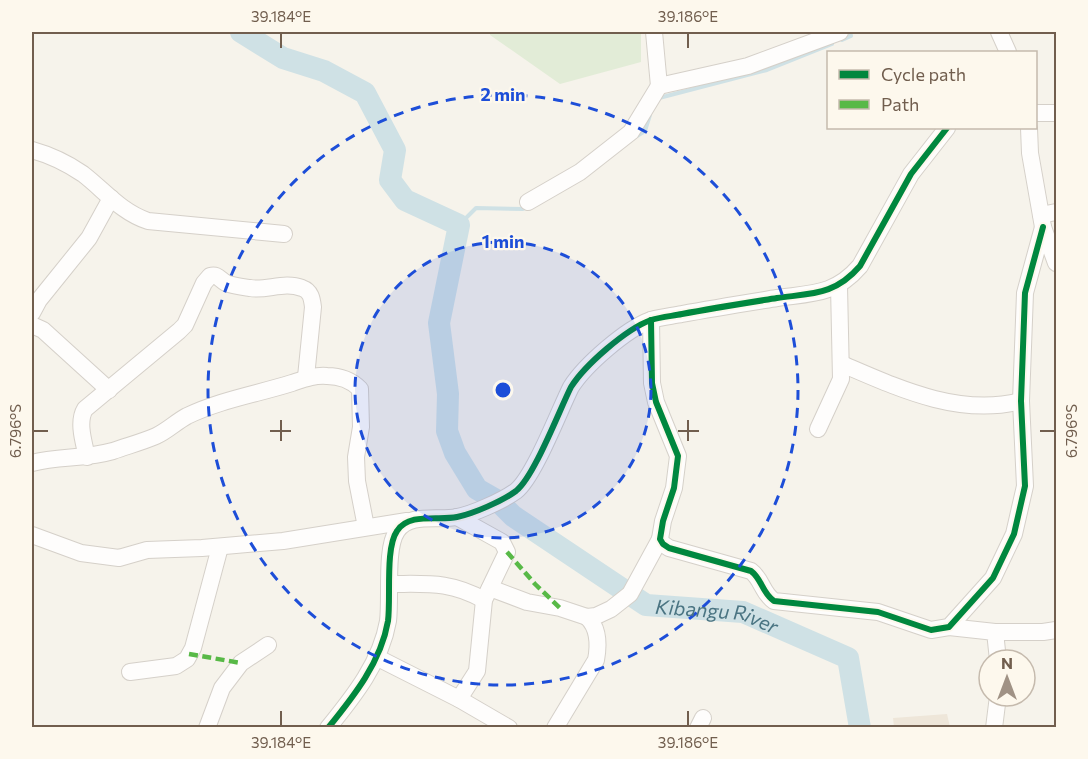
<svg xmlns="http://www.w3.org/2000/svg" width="1088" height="759" viewBox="0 0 1088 759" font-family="Commissioner,sans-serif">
<rect width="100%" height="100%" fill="#f6f3eb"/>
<path fill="#eee6d9" d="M947,714l3,13h-56l-1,-9z"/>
<path fill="#e2ecd7" d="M490,32h151v30l-81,22 -70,-49z"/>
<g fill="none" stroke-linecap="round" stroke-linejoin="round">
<g stroke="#cfe1e5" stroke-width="4">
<path d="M842,40l9,-4 -1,-4"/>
<path d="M659,98l108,-28 65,-26"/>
<path d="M637,136l8,-5 5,-16"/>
<path d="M459,225l17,-17 47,1 5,-2"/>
</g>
<path stroke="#cfe1e5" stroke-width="22" id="s1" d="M241,32l42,26 41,13 41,22 30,57 -5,30 15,20 54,25 -20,98 9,71 -1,37 8,22 22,36 21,12 15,15 133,89 97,7 105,46 12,70"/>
<g stroke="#d5d0c9" stroke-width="18">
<g id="minor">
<path d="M654,32l5,54"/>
<path d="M999,32l9,20"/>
<path d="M1036,113h20"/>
<path d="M1029,128l1,25 13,74 13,36"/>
<path d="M32,150c18,5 35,13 51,24 22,17 38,38 65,47l136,13"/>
<path d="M528,202l52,-30 51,-40 28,-46 89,-20 92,-34"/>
<path d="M1041,215l15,-3"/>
<path d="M32,313l7,-13 50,-62 22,-40"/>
<path d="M651,320l1,63 4,19 22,54 -4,32 -11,33 -3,18 3,5 6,4 82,23c11,8 11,22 23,30l104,11 53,18 18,-3 44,-49 21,-44 11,-48 -4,-85 4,-108 18,-66"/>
<path d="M32,325l11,5 66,60"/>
<path d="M842,364c56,24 117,53 179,37"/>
<path d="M818,429l23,-50 -2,-93"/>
<path d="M87,457c-3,-14 -10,-35 -2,-48l94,-78 6,-6 19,-42 6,-7c8,-2 9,3 16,7 7,3 17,4 24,5 17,3 34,-7 52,0 9,3 10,11 11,19l-7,70"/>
<path d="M32,463c26,-7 54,-4 81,-12 14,-5 29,-9 43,-15 11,-5 20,-14 31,-20 33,-16 70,-22 105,-33 12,-4 22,-8 35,-7 13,0 24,4 33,13l1,38 -5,30 1,24 9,46"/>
<path d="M457,517l45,25 5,10 -23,48 -7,71 -18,28"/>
<path d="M32,535l49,18 38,5 28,-8 55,-2 81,-7 124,-20"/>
<path d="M390,584c38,0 60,-3 94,16"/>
<path d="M490,588l37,14 33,6 27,9 9,-1 15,-7 19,-15 30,-55"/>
<path d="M949,627l46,5 3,28"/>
<path d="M995,632h48l13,-2"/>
<path d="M376,657l83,42 50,29"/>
<path d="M130,672l46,-6 11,-7 6,-11 27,-101"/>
<path d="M207,728l15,-40 19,-25 27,-18"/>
<path d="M328,728c26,-32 53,-66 60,-107 3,-23 -3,-73 9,-90 12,-19 42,-10 60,-14 16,-3 45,-16 59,-26 18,-14 43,-80 55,-104 14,-22 55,-58 80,-67 10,-3 21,-4 31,-6 32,-6 64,-11 95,-16 36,-5 58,-3 83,-32l51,-92 36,-46"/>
<path d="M555,728l41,-68c3,-16 3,-32 -9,-43"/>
<path d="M698,728l5,-10"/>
<path d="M994,728l4,-32"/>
</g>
</g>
<use href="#minor" stroke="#fefdfc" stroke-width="16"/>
<g stroke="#58b947" stroke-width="4.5" stroke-dasharray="9 4.5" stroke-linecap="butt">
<path d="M507,552l28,32 25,24"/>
<path d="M189,654l52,9"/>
</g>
<g stroke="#fdf8ed" stroke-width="10">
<g id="cycleway">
<path d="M651,320l1,63 4,19 22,54 -4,32 -11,33 -3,18 3,5 6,4 82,23c11,8 11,22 23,30l104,11 53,18 18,-3 44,-49 21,-44 11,-48 -4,-85 4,-108 18,-66"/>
<path d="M328,728c26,-32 53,-66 60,-107 3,-23 -3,-73 9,-90 12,-19 42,-10 60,-14 16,-3 45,-16 59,-26 18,-14 43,-80 55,-104 14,-22 55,-58 80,-67 10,-3 21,-4 31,-6 32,-6 64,-11 95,-16 36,-5 58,-3 83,-32l51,-92 36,-46"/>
</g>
</g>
<use href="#cycleway" stroke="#00873e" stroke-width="6"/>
</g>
<path fill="none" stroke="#715e4e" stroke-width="2" d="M281,33v15M688,33v15M281,420v21M688,420v21M33,431h15M270,431h21M678,431h21M1040,431h15M281,711v15M688,711v15"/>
<circle cx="503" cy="390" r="148" fill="#1d4ed8" fill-opacity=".12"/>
<g fill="none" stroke="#1d4ed8" stroke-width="3" stroke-dasharray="10 8">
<circle cx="503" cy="390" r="148"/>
<circle cx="503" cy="390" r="295"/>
</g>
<g text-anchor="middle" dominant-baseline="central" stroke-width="4.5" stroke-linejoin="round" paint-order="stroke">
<g font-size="20" font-style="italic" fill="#4a7482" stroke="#fdf8ed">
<text stroke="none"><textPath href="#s1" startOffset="870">Kibangu River</textPath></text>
</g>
</g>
<circle cx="503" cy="390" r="9" fill="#1d4ed8" stroke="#fdf8ed" stroke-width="3"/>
<g font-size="18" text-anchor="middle" font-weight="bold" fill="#1d4ed8" stroke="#fdf8ed" stroke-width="4.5" stroke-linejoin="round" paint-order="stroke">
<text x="503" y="101">2 min</text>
<text x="503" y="248">1 min</text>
</g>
<rect width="1088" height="759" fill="none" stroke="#fdf8ed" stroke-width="66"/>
<rect x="827" y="51" width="210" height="78" fill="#fdf8ed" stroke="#c5baad" stroke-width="1.5"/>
<rect x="839" y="70" width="30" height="9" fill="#00873e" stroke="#c5baad" stroke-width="1.5"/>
<text x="881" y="81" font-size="18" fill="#715e4e">Cycle path</text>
<rect x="839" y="100" width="30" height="9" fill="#58b947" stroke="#c5baad" stroke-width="1.5"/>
<text x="881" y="111" font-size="18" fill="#715e4e">Path</text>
<g transform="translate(1007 678)"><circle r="28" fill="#fdf8ed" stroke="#c5baad" stroke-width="1.5"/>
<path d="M0-4.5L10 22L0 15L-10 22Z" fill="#a09285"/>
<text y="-9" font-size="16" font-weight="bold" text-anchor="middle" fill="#715e4e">N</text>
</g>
<rect x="33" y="33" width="1022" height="693" fill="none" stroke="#715e4e" stroke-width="2"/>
<g font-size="15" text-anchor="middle" fill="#715e4e">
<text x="281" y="22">39.184°E</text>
<text x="688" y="22">39.186°E</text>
<text transform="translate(16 431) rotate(-90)" y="5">6.796°S</text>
<text transform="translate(1072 431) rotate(-90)" y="5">6.796°S</text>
<text x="281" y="748">39.184°E</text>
<text x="688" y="748">39.186°E</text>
</g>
</svg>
